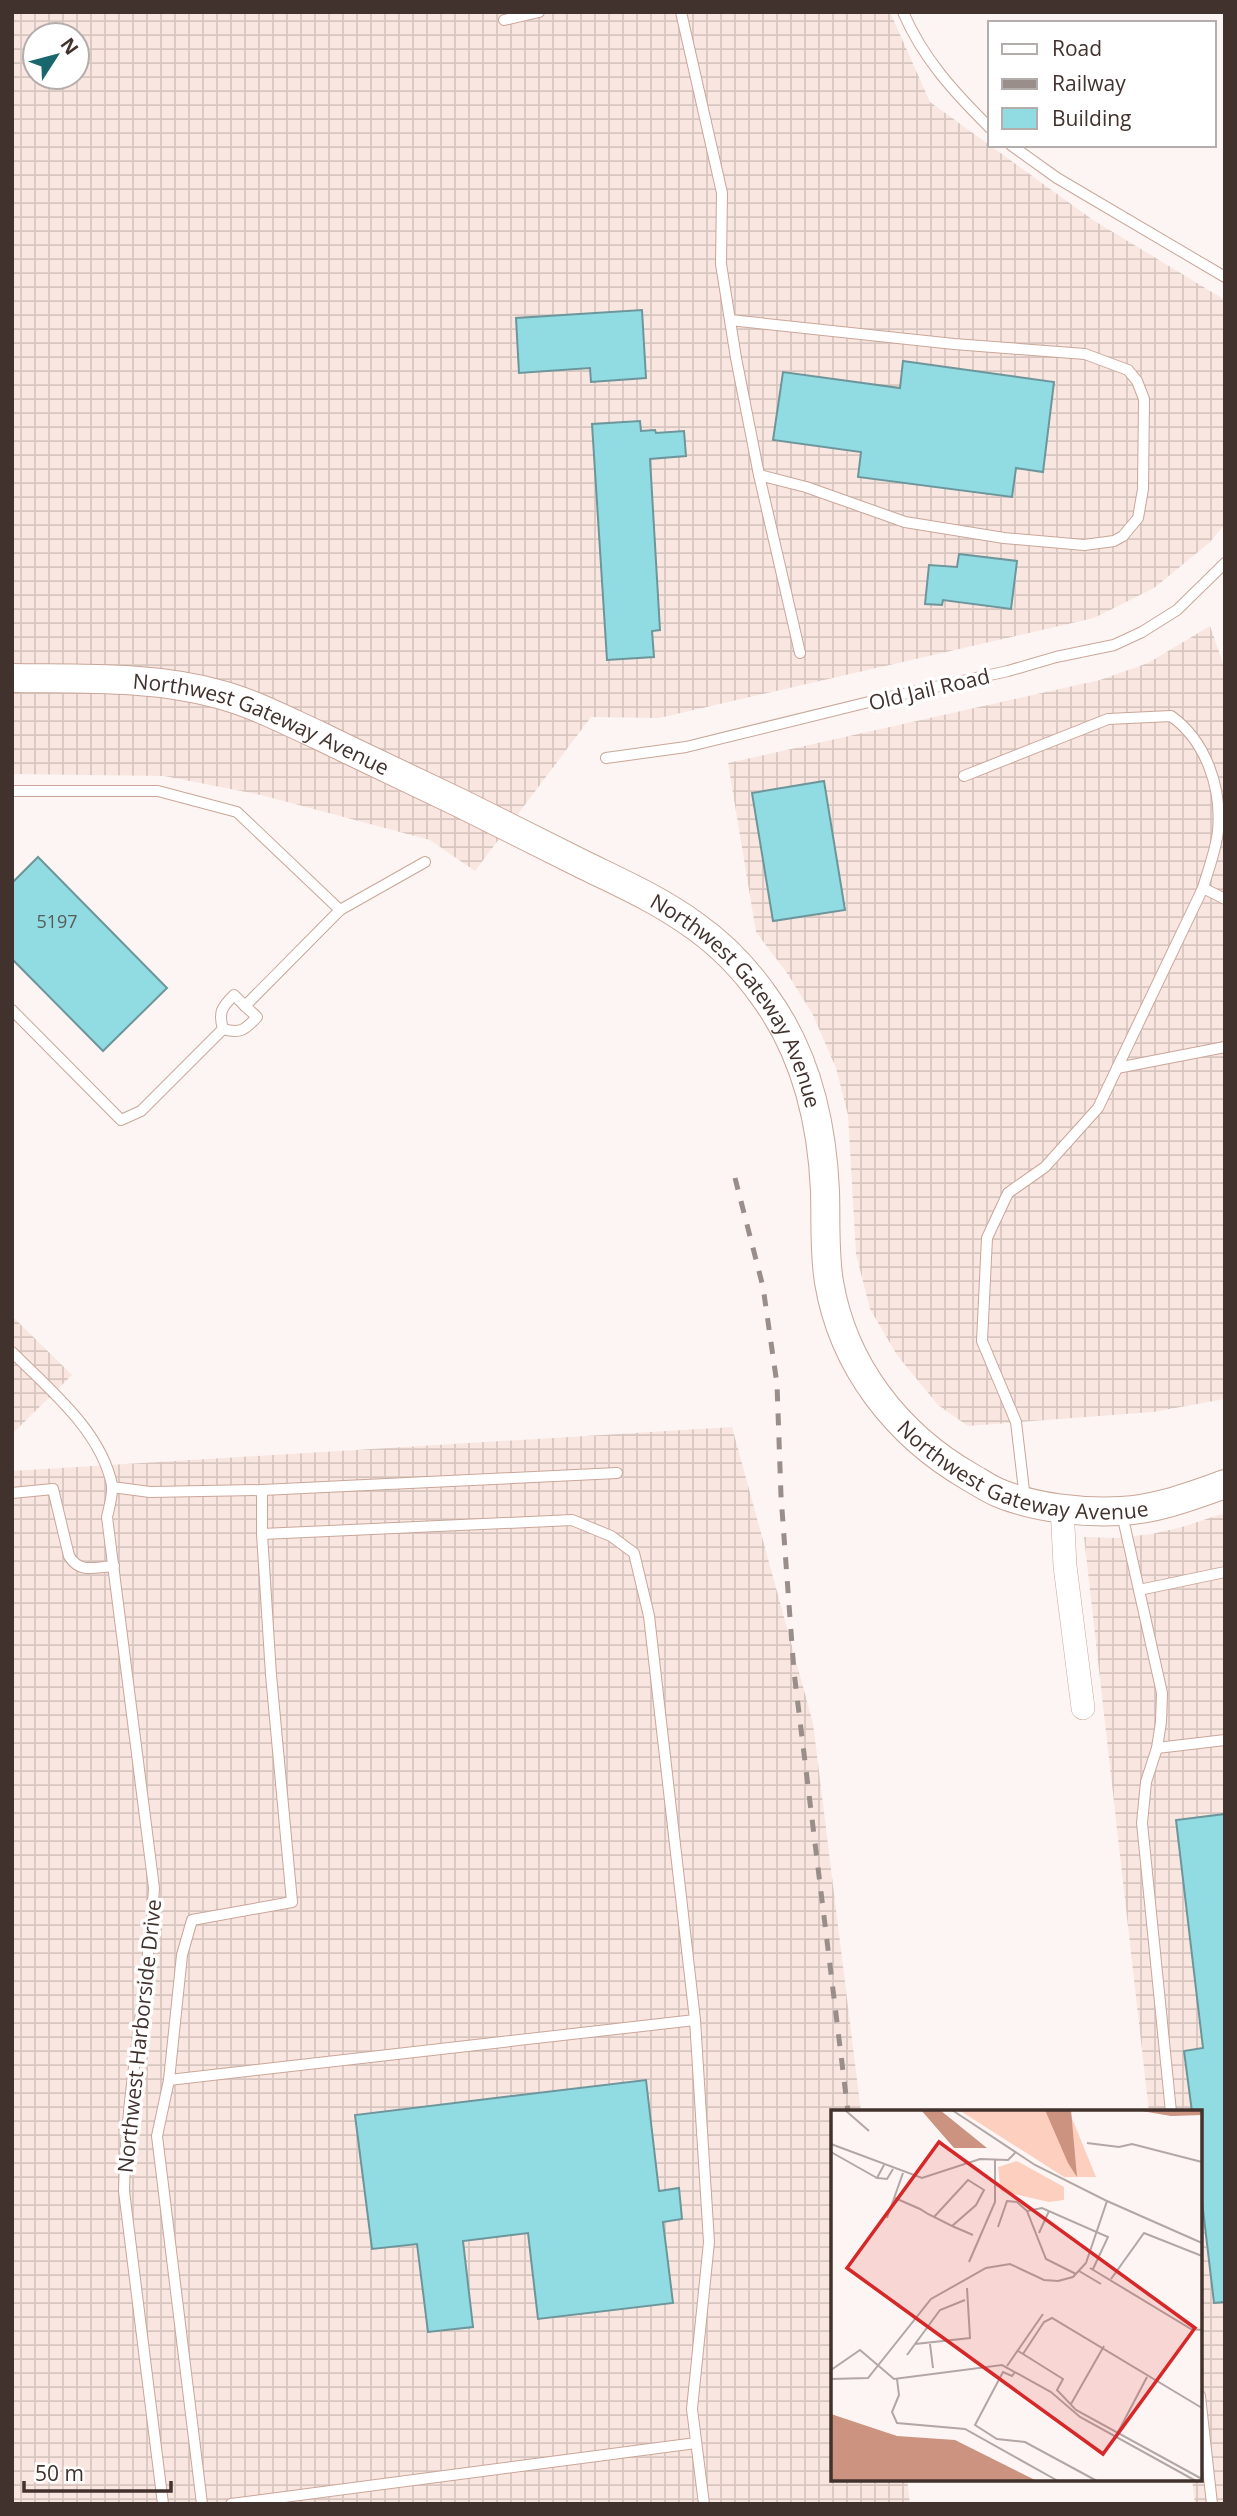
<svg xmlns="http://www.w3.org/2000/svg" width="1237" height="2516" viewBox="0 0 1237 2516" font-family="'Open Sans',sans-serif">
<defs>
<pattern id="industrial-grid" width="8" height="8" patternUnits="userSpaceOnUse" patternTransform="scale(1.75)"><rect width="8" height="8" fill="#f9e6e0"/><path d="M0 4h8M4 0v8" fill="none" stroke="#d7c6c0"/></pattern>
</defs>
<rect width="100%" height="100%" fill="#fdf5f3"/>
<g fill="url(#industrial-grid)" fill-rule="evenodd">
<path d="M12,12h878l40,90 163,118 132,80v224l-16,19 -55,45 -60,30 -435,100 -68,-1 -116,154 -45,-31 -169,-45 -97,-19 -152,-2zM35,35h42v42h-42z"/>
<path d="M1210,626l15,43v730l-72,13 -185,14 -30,-21 -41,-50 -27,-46 -14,-55 -8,-139 -12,-47 -23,-53 -26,-42 -31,-41 -28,-169 372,-83 48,-17z"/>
<path d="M12,1316l60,59 -60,59z"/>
<path d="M732,1427l81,296 48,389h-28v367h74l3,25h-898v-1033z"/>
<path d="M1225,1513v991h-30l-3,-25h8v-367h-51l-65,-575 32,1 36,-4 30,-7z"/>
</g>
<g fill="#91dbe2" stroke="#6c969b" stroke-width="2">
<path d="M642,310l4,68 -55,4 -1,-14 -71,5 -3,-55z"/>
<path d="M903,361l151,21 -11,90 -27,-4 -4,29 -154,-20 3,-25 -88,-12 10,-68 117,16z"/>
<path d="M640,421l1,10 14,-1 1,3 28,-2 2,25 -36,3 10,171 -8,1 2,26 -47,3 -15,-236z"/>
<path d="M959,554l58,7 -6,48 -68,-9 -1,5 -17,-1 4,-39 28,2z"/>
<path d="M824,781l21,129 -72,11 -21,-128z"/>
<path d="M38,857l129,131 -64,63 -91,-92v-76z"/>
<path d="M1225,1814v488l-11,1 -14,-119v-72h-8l-8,-61 19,-3 -27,-228z"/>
<path d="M646,2080l13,111 20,-3 3,31 -19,3 10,81 -135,16 -10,-86 -65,8 10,86 -45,5 -11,-88 -45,5 -17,-134z"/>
</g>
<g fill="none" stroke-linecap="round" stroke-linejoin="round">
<g stroke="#caa699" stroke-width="12">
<g id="service">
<path d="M681,12l41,181 -1,71 15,94 23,117 47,12 99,35 99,16 80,7 30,-4 9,-5 15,-18 5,-29 1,-90 -7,-18 -9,-11 -43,-16 -131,-10 -224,-24"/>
<path d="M903,12c20,47 52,81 87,116"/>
<path d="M504,20l35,-8"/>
<path d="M1011,145l46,33 168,99"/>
<path d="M759,475l41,178"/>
<path d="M606,758l80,-11 199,-49 123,-27 48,-14 58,-12 28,-13 35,-22 48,-47"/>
<path d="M964,776l144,-57 63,-3c35,25 51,72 47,115 -2,19 -10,39 -15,57"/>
<path d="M12,791h146l79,21 103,98"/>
<path d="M12,1010l109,110 20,-9 82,-82c-5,-17 -1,-22 11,-34l11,11 95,-96 85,-48"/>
<path d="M223,1029c17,5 22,1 34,-12l-12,-11"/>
<path d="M1117,1068l108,-21"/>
<path d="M12,1352c38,38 89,79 100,133 1,10 -3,23 -5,32l47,371c-6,102 -28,201 -30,303l39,313"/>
<path d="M112,1487l38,5 112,-2 355,-17"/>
<path d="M262,1490v44l310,-14 39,16 23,17 15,63 46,404 14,222 -17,167 12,95"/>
<path d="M12,1493l41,-4 16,67c11,18 26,11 45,10"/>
<path d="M1025,1499l-9,-77 -34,-81 5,-103 21,-45 37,-26 53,-59 105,-220 22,11"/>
<path d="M1122,1514l40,179 -1,29 -4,26 -11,34 -4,41 29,289"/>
<path d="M1139,1590l86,-18"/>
<path d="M1157,1748l68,-8"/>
<path d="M169,2080l526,-60"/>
<path d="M1200,2396l12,108"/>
<path d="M202,2504l-45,-368 12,-56 13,-125 10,-35 100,-18 -21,-227 -9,-141"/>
<path d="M231,2504l465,-61"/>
</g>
</g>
<g stroke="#caa699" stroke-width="24">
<path id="minor" d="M1062,1507l3,59 18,142"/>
</g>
<g stroke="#caa699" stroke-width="30">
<g id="tertiary">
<path id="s1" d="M12,678c69,1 140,-2 206,16 35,9 67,26 100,41 47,23 94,45 142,68 42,21 84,42 126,63 37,18 75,35 109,60 27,19 50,43 69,70 42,57 58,126 61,195 1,30 -1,61 4,91 14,84 68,153 141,195 9,5 19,12 29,16 36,15 83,20 122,18 37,-2 70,-15 104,-27"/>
</g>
</g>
<use href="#service" stroke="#fff" stroke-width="10"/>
<use href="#minor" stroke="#fff" stroke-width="23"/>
<use href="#tertiary" stroke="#fff" stroke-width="28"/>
<path stroke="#9a8e8b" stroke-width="5" stroke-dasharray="12 12" stroke-linecap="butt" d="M735,1178l28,109 14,97 4,112 13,176 54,440"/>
</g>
<g text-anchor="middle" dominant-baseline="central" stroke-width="7" stroke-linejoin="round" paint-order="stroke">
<g font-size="18" fill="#555c5a">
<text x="57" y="921">5197</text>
</g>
<g font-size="21" fill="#41322d" stroke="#fff">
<text transform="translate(929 689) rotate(-13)">Old Jail Road</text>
<text stroke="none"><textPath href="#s1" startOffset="257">Northwest Gateway Avenue</textPath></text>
<text stroke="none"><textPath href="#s1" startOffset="824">Northwest Gateway Avenue</textPath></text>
<text stroke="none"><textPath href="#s1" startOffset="1433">Northwest Gateway Avenue</textPath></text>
<text transform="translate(139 2036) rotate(-84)">Northwest Harborside Drive</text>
</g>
</g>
<g transform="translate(831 2110)">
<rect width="371" height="371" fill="#fdf5f3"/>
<path d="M186,51l47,26v13l-15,2 -48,-11 -3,-24z" fill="#fccfbf"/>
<path d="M128,0l110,1 27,66h-32z" fill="#fccfbf"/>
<path d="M90,0h19l47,38h-33zM214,0h26l6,67 -9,-14zM305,0h66v5l-31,1zM0,304l66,22 58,4 82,41h-206z" fill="#cb9380"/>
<path fill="none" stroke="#b2a7a4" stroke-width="2" d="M14,0l24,21M256,33l32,4 13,-3 70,18M0,34l91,34 58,-19 28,1 7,-7M0,42l46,26M53,55l-7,13 10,1 6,-10M64,88l25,11 8,5 24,12 24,-21 8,-15 -16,-10 -34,37M276,91l95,42M56,108l16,-45M121,116l21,9M167,117l9,-26 10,1 10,9M208,123l10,-22M138,152l26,-60v-43M259,158l101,61 11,1M248,161l22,13M245,164l-30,-15 -19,-48 15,-3 66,29 -15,32M280,169l33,-46 58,23M84,234l55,-6 -3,-50M99,234l3,24M187,241l5,3 21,-32 8,-4 150,90M192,244l40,25 -6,11 19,20 126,69M76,245l33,-45 25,-10M176,256l36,-52M0,260l29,-20 34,29 108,-14 49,27 29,25 116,64M184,262l-3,4 -9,-4 -28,53 22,14 28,3 72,39M0,269l37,-1 63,-79 55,-31 24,-4 34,16 14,1 15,-4 13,-14 21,-62 -72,-36 -83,-55M66,269l2,16 -7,17 5,11 68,6 93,52M240,294l33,-58M286,324l30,-57"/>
<path fill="#d62828" fill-opacity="0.15" stroke="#d62828" stroke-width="3.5" d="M108,32l256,186 -92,126 -256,-186z"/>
<rect width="371" height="371" fill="none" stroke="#41322d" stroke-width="3.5"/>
</g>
<rect width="1237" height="2516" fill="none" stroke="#41322d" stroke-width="28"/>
<rect x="988" y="21" width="228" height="126" fill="#ffffff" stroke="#b3adab" stroke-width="2"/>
<rect x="1002" y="44" width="35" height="10" fill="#ffffff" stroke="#b3adab" stroke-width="2"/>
<text x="1052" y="56" font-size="21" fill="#41322d">Road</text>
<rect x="1002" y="79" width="35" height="10" fill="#9a8e8b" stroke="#b3adab" stroke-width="2"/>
<text x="1052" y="91" font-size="21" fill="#41322d">Railway</text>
<rect x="1002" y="108" width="35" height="21" fill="#91dbe2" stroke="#b3adab" stroke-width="2"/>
<text x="1052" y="126" font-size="21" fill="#41322d">Building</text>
<g transform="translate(56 56) rotate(54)"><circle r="33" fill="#ffffff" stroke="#b3adab" stroke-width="2"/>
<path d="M0-5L12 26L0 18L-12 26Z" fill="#19666d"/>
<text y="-10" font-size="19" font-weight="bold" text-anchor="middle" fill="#41322d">N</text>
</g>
<path d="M24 2481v10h147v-10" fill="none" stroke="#41322d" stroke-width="3.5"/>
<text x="35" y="2481" font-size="21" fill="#41322d" stroke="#ffffff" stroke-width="5" paint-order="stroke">50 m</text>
</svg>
